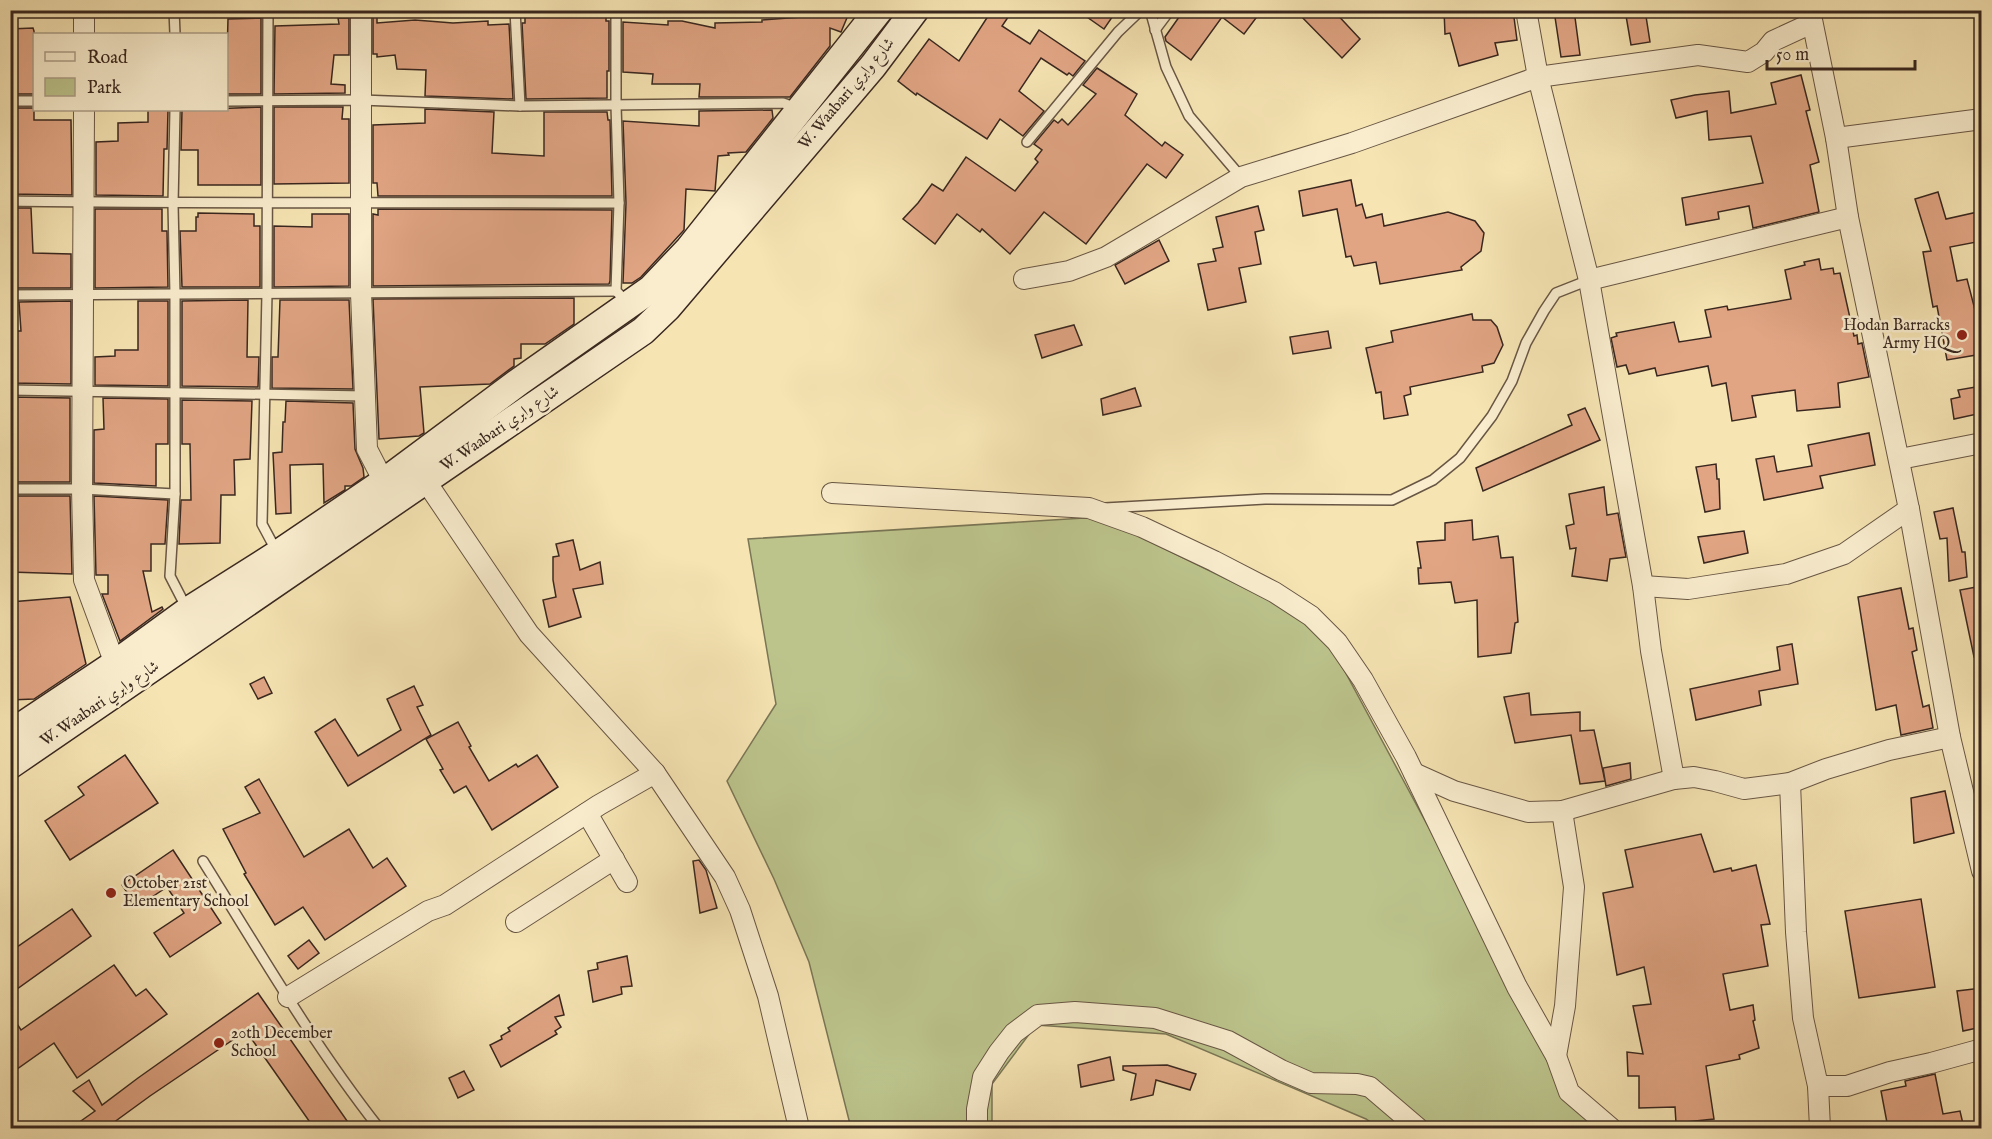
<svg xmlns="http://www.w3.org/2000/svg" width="1992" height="1139" viewBox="0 0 1992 1139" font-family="'IM FELL English',Amiri,serif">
<rect width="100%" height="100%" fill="#f6e4b3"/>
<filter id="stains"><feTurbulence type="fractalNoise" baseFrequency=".00333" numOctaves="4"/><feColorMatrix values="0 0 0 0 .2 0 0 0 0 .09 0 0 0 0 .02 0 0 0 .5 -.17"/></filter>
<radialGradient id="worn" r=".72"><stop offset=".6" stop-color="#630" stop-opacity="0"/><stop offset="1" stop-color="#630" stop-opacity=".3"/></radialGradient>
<path fill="#bcc48c" stroke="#7a7656" stroke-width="1.5" d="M1100,517l220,108 256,477 26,26h-223l-13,-9 -200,-85 -130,-9 -44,59v44h-141l-42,-166 -35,-83 -47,-98 49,-77 -28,-165z"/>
<g fill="#e1a584" stroke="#39271f" stroke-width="1.5">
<path d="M606,10v11h3v50h-2v27l-81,1 -4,-76h3v-11z"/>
<path d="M992,10h21l-11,16 28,18 9,-14 46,31 -12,15 -4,-3 -2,2 -26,-17 -22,33 25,20 -21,25 -23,-17 -13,20 -70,-46 -1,2 -18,-14 31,-42 30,22z"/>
<path d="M1077,10h40l-13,19z"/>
<path d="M1184,10h78l-18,24 -22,-17 -31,43 -25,-19 -1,-4z"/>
<path d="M1295,10h38l27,29 -18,19z"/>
<path d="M1444,10h69l4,30 -22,3 3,12 -39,11 -9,-33 -5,1z"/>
<path d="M1556,10h18l6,45 -19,2 -6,-40h2z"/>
<path d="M1625,10h20l5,32 -19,3z"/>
<path d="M373,13h4v10l38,-3 38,3 35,-2v4l21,-1 4,75 -88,-3 1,-26 -29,-1 -2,-14 -18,2v-3h-4z"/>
<path d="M849,13l-8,19 -11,-4v18l-40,51h-91l1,-13h-48l1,-10 -30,-2v-50l45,3v-4h14l33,7v-5l47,-1v-2l40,-3 -4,-2z"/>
<path d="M261,18v76h-35l2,-75z"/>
<path d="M338,18h11v37h-15l-3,29 14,1v8l-71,1 1,-68 64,-2z"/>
<path d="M33,28l1,3v63h-24v-65z"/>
<path d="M1097,68l40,26 -12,21 37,31 3,-4 18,13 -17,23 -19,-14 -61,80 -42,-32 -34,42 -28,-25 -2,3 -23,-18 -22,30 -32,-25 15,-16 14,-19 11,7 23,-34 49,34 23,-29 -3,-3 7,-9 -8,-6 20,-24 4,3 4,-4 6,6 28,-31 -13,-9z"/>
<path d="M1801,75l9,35 -4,1 13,51 -9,3 9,47 -66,16 -4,-22 -31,6 1,7 -33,6 -4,-27 81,-15 -12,-47 -42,4 -2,-29 -31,7 -5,-18 24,-5 34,-4 2,22 45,-9 -5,-21z"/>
<path d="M261,107v78h-63v-35h-17l1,-40z"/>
<path d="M274,107h69l-1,12h7v64l-75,1z"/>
<path d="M10,108h24v12h37l1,75 -62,-1z"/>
<path d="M425,109l69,3 -2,41 52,3v-44h63l1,8h2l2,76h-234l-1,-13h-4v-58l52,-2z"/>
<path d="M148,110h20l-1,39h-3l-1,47 -67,-1v-53l22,-1v-18l30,-1z"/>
<path d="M772,110l1,8 -27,34 -18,1 1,2 -11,1 -3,35 -29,-2 -2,41 -43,47 -9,6h-9l3,-80 -3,-82 76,5v-15z"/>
<path d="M1351,180l5,26 6,-2 4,14 16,-4 2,12 64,-14 27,9 9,12 -3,18 -20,16 1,3 -82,14 -4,-22 -22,4 -3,-10 -5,1 -9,-48 -34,7 -4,-25z"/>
<path d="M1938,192l8,27 36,-8v30l-32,6 7,34 10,-2 8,31 7,-1v45l-35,6 -10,-54 -4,1 -10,-55 8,-1 -16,-52z"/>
<path d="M1258,206l6,24 -9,2 6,32 -22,4 7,34 -38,8 -10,-46 18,-3 -3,-12 10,-2 -7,-30z"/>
<path d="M10,208h21l2,45 38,1v34h-61z"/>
<path d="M95,209h67v22h5l1,56 -73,1z"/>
<path d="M378,209l234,1 -2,71 -1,3 -236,2v-72l5,1z"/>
<path d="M198,213l56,1v12h6v61h-78l-2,-56h16v-14h2z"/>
<path d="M312,214h37v72l-75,1v-61l38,1z"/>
<path d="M1159,240l10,21 -44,23 -10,-19z"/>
<path d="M1819,259l2,11 12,-2 1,6 6,-1 14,63 3,-1 1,9 4,-1 7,34 -31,6 2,24 -43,4 -2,-21 -43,6 4,21 -24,4 -6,-38 -14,3 -4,-20 -51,10 -2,-8 -26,6 -3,-9 -9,2 -6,-29 6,-2 -1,-3 58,-11 5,20 32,-5 -6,-27 22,-4 1,4 63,-11 -6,-29 20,-5 -1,-3z"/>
<path d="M574,298v26l-29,20h-24v14l-7,1v7l-24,18 -70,3 4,46 -5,3 -40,3 -6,-140z"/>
<path d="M248,300l-1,57h12l-1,30 -76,-1v-85z"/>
<path d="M280,300h69l4,89 -81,-1v-31h6z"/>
<path d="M71,301v83l-61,-1v-52h11l-2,-29z"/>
<path d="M138,301h30v85l-73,-1v-28l20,-1v-6h23z"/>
<path d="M1472,314l1,6h18l6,7 6,18 -9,18 -12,3 1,6 -73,15 1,7 -7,2 4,19 -24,4 -3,-27 -5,1 -10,-45 27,-6 -2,-11z"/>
<path d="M1074,325l8,20 -40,13 -7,-23z"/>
<path d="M1328,331l3,17 -38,6 -3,-17z"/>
<path d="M1982,386v27l-28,6 -3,-20 9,-2 -2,-7z"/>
<path d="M1135,388l6,18 -38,9 -2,-16z"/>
<path d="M10,397l60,1v84h-57v-43h-2z"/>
<path d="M103,398l65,1v45h-12v42l-62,-3v-53l10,-1z"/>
<path d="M182,400l70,1 -2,58 -16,1 1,35h-14l-1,48 -41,1 2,-44h10l-1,-56h-8z"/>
<path d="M286,401l67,2 2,46 8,19 1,9 -13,9h-6v4l-21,13 -1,-39 -33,1 1,48 -15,1 -3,-61 9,-1 1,-30h2z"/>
<path d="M1585,408l15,32 -117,51 -7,-23 96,-43 -4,-10z"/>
<path d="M1869,433l6,32 -55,11 3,12 -59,12 -8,-41 18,-3 3,16 35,-6 -4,-21z"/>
<path d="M1716,464l1,15h2l1,30 -15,3 -9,-45z"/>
<path d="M1604,487l3,28 11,-2 8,44 -16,2 -3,22 -35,-5 4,-28 -6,1 -4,-23 8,-2 -5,-30z"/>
<path d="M10,496h60l2,78 -62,-2z"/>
<path d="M94,496l74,4 -3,44h-14v27h-8l9,41 10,-5 1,2 -43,32 -18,-47h6v-19h-12z"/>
<path d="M1953,508l9,44h3l2,25 -18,4 -2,-43 -7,1 -6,-27z"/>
<path d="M1472,520l1,20 25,-4 3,22 12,-1 5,65 -3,1 -4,30 -33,4 -1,-57 -22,3 -4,-21 -32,2 -1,-16h3l-4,-26 28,-2v-17z"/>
<path d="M1744,531l4,22 -44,10 -6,-26z"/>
<path d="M573,540l7,30 20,-8 3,22 -30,5 8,28 -32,10 -6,-27 13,-3 -3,-17v-23l6,-1 -3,-12z"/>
<path d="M1982,586v70l-8,1 -14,-67z"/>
<path d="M1901,588l8,41 4,-1 4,22 -5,2 11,55 6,-2 4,23 -32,7 -5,-30 -20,5 -18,-113z"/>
<path d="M70,597l16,67 -52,35 -24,1v-98z"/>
<path d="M1792,644l6,40 -39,7 2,14 -65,15 -6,-31 90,-19 -3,-23z"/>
<path d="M264,677l8,16 -14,6 -8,-15z"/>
<path d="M414,686l9,19 -6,2 14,28 -83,51 -33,-54 20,-13 23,37 43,-26 -14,-31z"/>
<path d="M1529,693l2,22 49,-3v19l14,-1 11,51 -25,3 -9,-49 -56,8 -11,-46z"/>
<path d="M458,722l13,24 -2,1 20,34 27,-17 2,3 19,-12 21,32 -66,43 -26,-44 -12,7 -14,-23 3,-1 -17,-30z"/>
<path d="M125,755l33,48 -88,57 -25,-39 39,-26 -6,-8z"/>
<path d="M1630,763l1,16 -25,7 -3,-18z"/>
<path d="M259,779l45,78 45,-28 24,39 14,-10 19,28 -81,54 -22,-33 -28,18 -31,-51 2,-1 -23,-44 37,-16 -15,-26z"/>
<path d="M1945,791l9,42 -40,10 -3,-45z"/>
<path d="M1701,834l13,38 17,-4 1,3 24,-6 14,59 -9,1 7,41 -45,8 7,36 23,-5 2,15 -2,1 6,27 -20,7 1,4 -34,7 8,53 -38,4 -1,-16 -36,1v-32h-11l-1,-24 16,2 -10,-48 18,-2 -7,-37 -27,8 -14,-82 30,-6 -8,-37z"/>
<path d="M173,850l48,73 -51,34 -16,-24 30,-20 -17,-26 -30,20 -15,-22z"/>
<path d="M699,860l7,10 11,38 -17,5 -7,-52z"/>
<path d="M1921,899l14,88 -76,11 -14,-87z"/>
<path d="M72,909l19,27 -81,58v-42z"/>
<path d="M309,940l10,13 -21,16 -10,-13z"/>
<path d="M627,956l5,30 -11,1 1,7 -29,8 -5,-31 10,-2 -1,-6z"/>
<path d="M114,965l22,31 10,-7 21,25 -90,64 -23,-35 -44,31v-61l11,17z"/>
<path d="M1982,988v39l-19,4 -6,-40z"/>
<path d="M258,993l94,135h-38l-68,-97 -96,65 -44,32h-35l24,-17 -22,-20 16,-11 13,25 36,-27z"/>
<path d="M559,995l5,20 -9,2 6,10 -6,4 2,3 -56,33 -11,-22 12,-6 -1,-3 9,-5 -2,-3z"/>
<path d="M1110,1057l4,23 -33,7 -3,-22z"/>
<path d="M1167,1065l29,9 -6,16 -34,-10 -3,15 -22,5 5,-26 -13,-4v-4z"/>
<path d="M464,1071l10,19 -16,8 -9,-20z"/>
<path d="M1935,1074l8,40 17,-3 4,17h-76l-7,-37 25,-5 -1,-5z"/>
</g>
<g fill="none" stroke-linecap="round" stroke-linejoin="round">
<g stroke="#685644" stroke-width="12">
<g id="service">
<path d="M169,10l193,1"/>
<path d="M174,10l1,24"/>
<path d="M268,10l-1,283 -5,231 15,28"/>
<path d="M515,10l5,96"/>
<path d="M614,10l2,2 47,-2"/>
<path d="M616,10v95l3,98 -3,88 4,4"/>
<path d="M1150,10l16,57 23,49 52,61"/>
<path d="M10,11l13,-1"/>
<path d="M1155,30l15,-20"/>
<path d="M10,101h24"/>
<path d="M226,101l135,-1 159,6 263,-3 14,5"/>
<path d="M175,110l-2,94 2,90v200l-5,82 17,33"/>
<path d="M1027,142l91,-110 23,-22"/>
<path d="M10,201c203,3 406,1 609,2"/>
<path d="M10,295l606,-4"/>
<path d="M10,390l355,6"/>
<path d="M10,489h72l93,5"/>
<path d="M1105,508l160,-9 127,1 41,-20 27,-22 32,-42 20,-35 14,-38 18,-32 12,-18 33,-13"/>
<path d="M203,861c56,90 110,183 176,267"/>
</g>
</g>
<g stroke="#685644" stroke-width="22">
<g id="minor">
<path d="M361,10v283l6,156 17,33"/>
<path d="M1526,10l12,67 51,203 54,306 8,65 23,128"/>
<path d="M1810,10l26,128 12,79 61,292 41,228 32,134"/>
<path d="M84,34v-24"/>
<path d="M84,110l-2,379 2,91 31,84"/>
<path d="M1836,138l146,-19"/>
<path d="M1024,279l45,-8 37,-14 135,-80 111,-34 186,-66 160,-22 50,7 16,-10 9,-11 39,-18"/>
<path d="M1589,280l259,-63"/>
<path d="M1900,459l82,-16"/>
<path d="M425,480l104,154 126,139 70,104 15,33 28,86 31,132"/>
<path d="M832,493l257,15 53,19 72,34 60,31 37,24 26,26 26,38 43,77 111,230 39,69 13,36 42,36"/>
<path d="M1643,586l45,3 98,-15 58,-20 65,-45"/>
<path d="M1414,773l40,18 74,21 34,-1 112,-32 20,-2 21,4 29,8 46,-6 36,-14 63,-19 61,-13"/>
<path d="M1790,783l6,149 7,86 15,68 2,42"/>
<path d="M587,813l40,69"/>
<path d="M516,922l98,-63"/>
<path d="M288,997l140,-86 17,-6 154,-100 56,-32"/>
<path d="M1556,1056l9,-50 9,-119 -12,-76"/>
<path d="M1818,1086h29l43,-14 41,-9 51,-14"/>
<path d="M977,1128v-19l6,-32 16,-25 15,-19 24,-18 37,-3 80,6 73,23 53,29 30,13 46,1 13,3 48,41"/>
</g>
</g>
<g stroke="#39271f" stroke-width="30">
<g id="secondary">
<path d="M10,734l105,-70 73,-53 90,-57 106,-72 136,-101 131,-92 38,-40 190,-239"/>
<path d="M10,765l633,-434 24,-23 206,-242 42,-56"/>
</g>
</g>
<use href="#service" stroke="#f9edce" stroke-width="9"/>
<use href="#minor" stroke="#f9edce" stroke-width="20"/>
<use href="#secondary" stroke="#f9edce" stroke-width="27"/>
</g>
<g fill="#8f2418" stroke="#f9edce" stroke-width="2">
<circle cx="1962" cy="335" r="6"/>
<circle cx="111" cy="893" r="6"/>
<circle cx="219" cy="1043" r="6"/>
</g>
<g text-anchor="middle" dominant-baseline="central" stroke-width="5" stroke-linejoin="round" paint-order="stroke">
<g font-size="16" fill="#39271f" stroke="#f9edce">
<text transform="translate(847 94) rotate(-50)">W. Waabari شارع وابري</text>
<text transform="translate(500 429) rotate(-34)">W. Waabari شارع وابري</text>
<text transform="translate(100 704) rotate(-34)">W. Waabari شارع وابري</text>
</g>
<g font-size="16" fill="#39271f" stroke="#f9edce" text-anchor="start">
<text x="1950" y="326" text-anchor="end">Hodan Barracks<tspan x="1950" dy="18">Army HQ</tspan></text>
<text x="123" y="884">October 21st<tspan x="123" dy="18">Elementary School</tspan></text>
<text x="231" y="1034">20th December<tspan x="231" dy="18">School</tspan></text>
</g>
</g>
<rect width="1992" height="1139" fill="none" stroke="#f6e4b3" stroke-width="36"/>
<rect x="12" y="12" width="1968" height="1115" fill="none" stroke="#39271f" stroke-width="3"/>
<rect x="18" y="18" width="1956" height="1103" fill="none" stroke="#39271f" stroke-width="1.5"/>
<rect x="33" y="33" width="195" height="78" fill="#f9edce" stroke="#ac9e88" stroke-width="1.5"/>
<rect x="45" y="52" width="30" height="9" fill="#f9edce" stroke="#ac9e88" stroke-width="1.5"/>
<text x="87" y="63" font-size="18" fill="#39271f">Road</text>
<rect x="45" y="78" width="30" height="18" fill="#bcc48c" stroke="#ac9e88" stroke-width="1.5"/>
<text x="87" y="93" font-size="18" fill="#39271f">Park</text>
<path d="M1767 60v9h148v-9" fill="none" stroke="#39271f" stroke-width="3"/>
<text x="1776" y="60" font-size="18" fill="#39271f" stroke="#f9edce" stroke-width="4.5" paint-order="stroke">50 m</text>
<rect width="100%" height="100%" filter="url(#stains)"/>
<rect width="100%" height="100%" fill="url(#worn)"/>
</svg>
